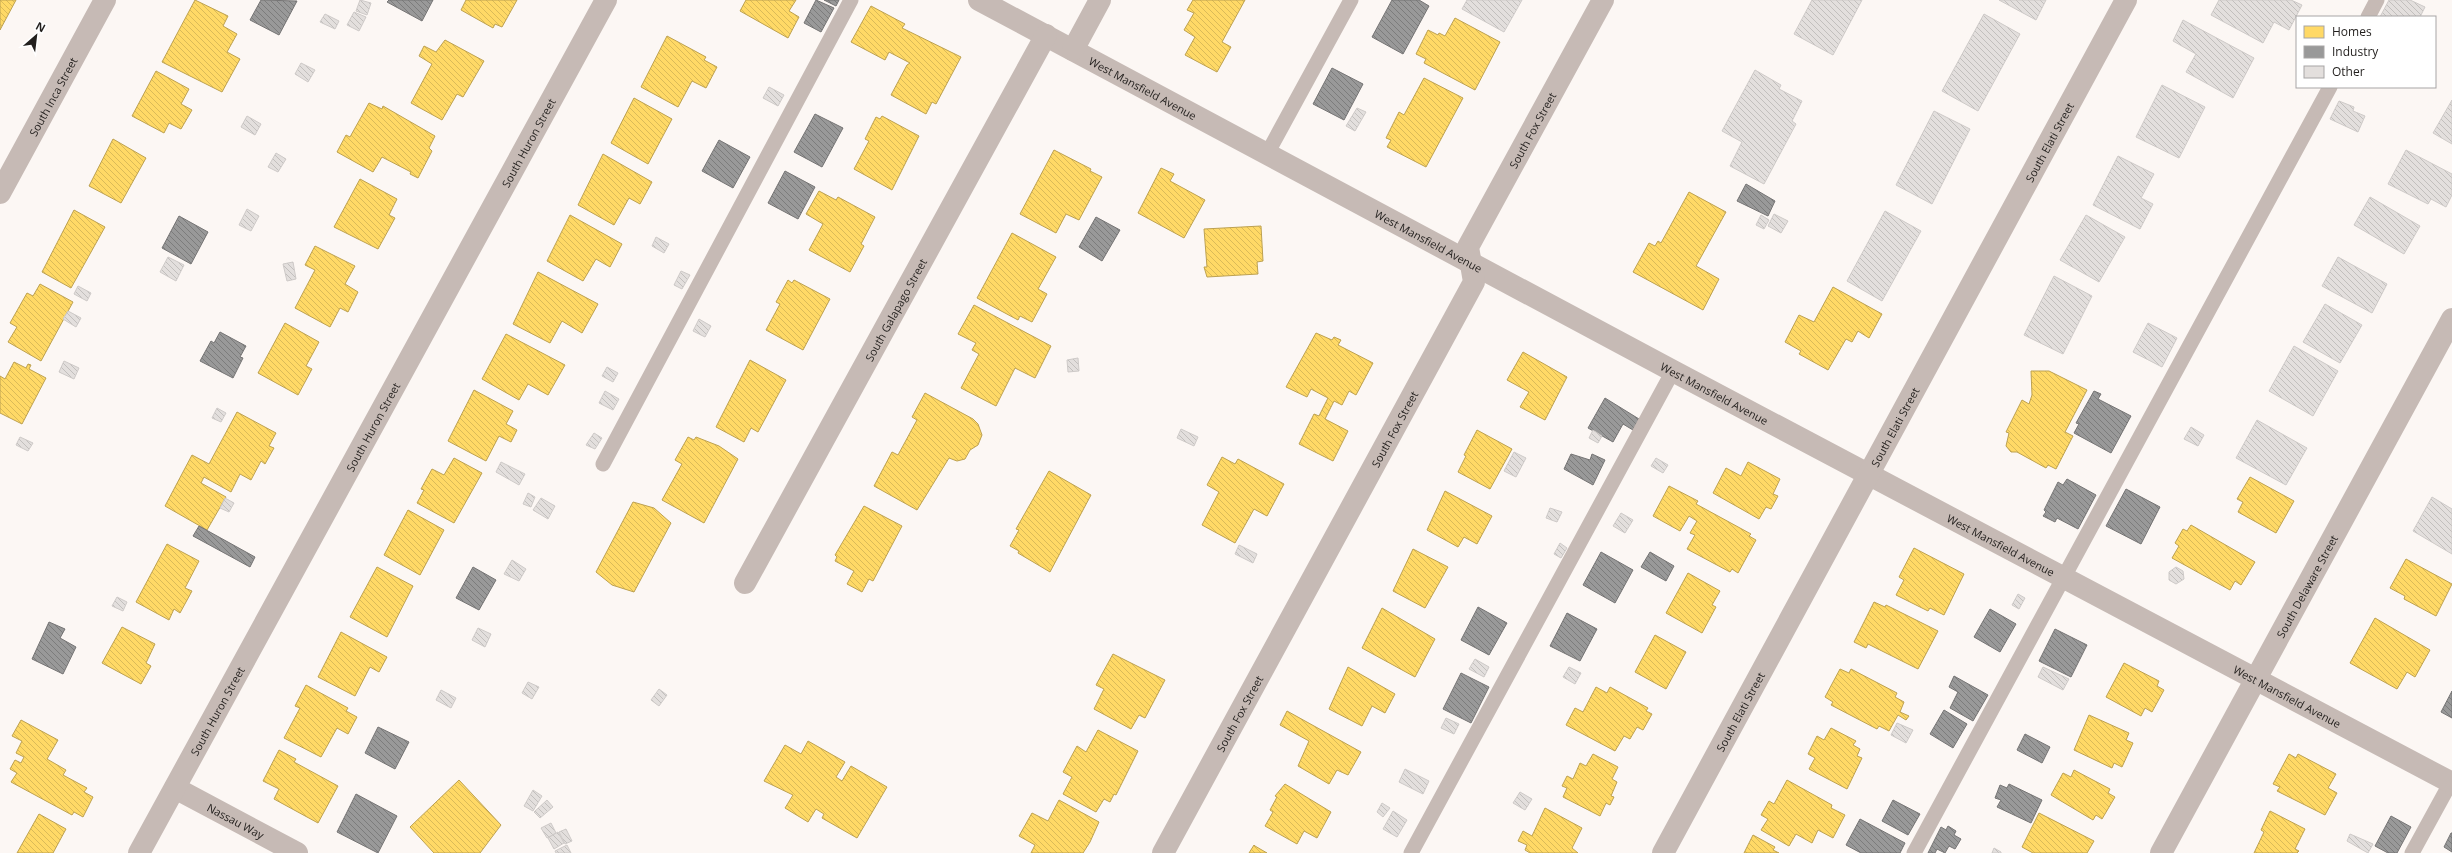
<svg xmlns="http://www.w3.org/2000/svg" width="2452" height="853" viewBox="0 0 2452 853" font-family="'Open Sans',sans-serif">
<defs>
<pattern id="homes-back-hatch" width="6" height="6" patternUnits="userSpaceOnUse"><rect width="6" height="6" fill="#ffd966"/><path d="M-1 5l2 2M0 0l6 6M5-1l2 2" fill="none" stroke="#daba58"/></pattern>
<pattern id="industry-back-hatch" width="6" height="6" patternUnits="userSpaceOnUse"><rect width="6" height="6" fill="#999"/><path d="M-1 5l2 2M0 0l6 6M5-1l2 2" fill="none" stroke="#7c7c7c"/></pattern>
<pattern id="building-back-hatch" width="6" height="6" patternUnits="userSpaceOnUse"><rect width="6" height="6" fill="#e3dfdd"/><path d="M-1 5l2 2M0 0l6 6M5-1l2 2" fill="none" stroke="#c2bfbd"/></pattern>
</defs>
<rect width="100%" height="100%" fill="#fcf7f4"/>
<g fill="url(#homes-back-hatch)" stroke="#bda150">
<path d="M0,0h16l-16,30z"/>
<path d="M195,0l33,16 -5,10 14,8 -10,18 13,7 -18,33 -60,-30z"/>
<path d="M466,0h51l-15,27 -7,-3 -2,4 -32,-18z"/>
<path d="M746,0h50l-7,11 10,6 -11,21 -48,-27z"/>
<path d="M1193,0h52l-23,42 9,5 -14,25 -32,-17 10,-18 -11,-7 10,-17 -7,-3z"/>
<path d="M871,6l34,18 -3,4 59,29 -25,47 -4,-2 -6,12 -35,-19 16,-30 3,-2 -21,-11 -4,8 -34,-18z"/>
<path d="M1455,18l45,24 -25,48 -51,-27 2,-4 -10,-5 12,-24 10,5 1,-2 6,3z"/>
<path d="M667,36l39,21 -2,3 13,7 -11,21 -14,-7 -14,26 -37,-20z"/>
<path d="M445,40l39,21 -21,36 -6,-3 -15,26 -31,-17 21,-39 -13,-8 5,-10 12,6z"/>
<path d="M156,71l33,18 -8,15 11,6 -11,19 -12,-6 -5,10 -32,-17z"/>
<path d="M1424,78l39,20 -37,69 -39,-20 4,-7 -5,-2 13,-26 5,3z"/>
<path d="M634,98l38,21 -24,45 -37,-21z"/>
<path d="M369,103l13,6 1,-3 52,30 -6,12 3,3 -14,27 -8,-4 1,-2 -29,-15 -9,15 -36,-20 9,-17 4,2z"/>
<path d="M882,116l37,20 -27,54 -38,-21 15,-28 -4,-2 11,-22 4,2z"/>
<path d="M113,139l33,19 -25,45 -32,-17z"/>
<path d="M1054,150l37,19 -1,2 12,6 -23,43 -13,-6 -10,19 -36,-19z"/>
<path d="M603,154l49,28 -12,22 -11,-6 -15,27 -36,-20z"/>
<path d="M1161,168l13,6 -4,7 35,19 -21,38 -46,-25z"/>
<path d="M360,179l37,20 -8,16 6,3 -17,31 -44,-22z"/>
<path d="M819,191l17,9 2,-3 37,20 -14,27 3,2 -14,26 -41,-22 14,-26 -17,-10z"/>
<path d="M1689,192l37,20 -30,54 23,13 -16,31 -70,-38 16,-29 6,3 3,-5 3,2z"/>
<path d="M74,210l31,17 -34,61 -29,-16z"/>
<path d="M570,215l52,29 -12,23 -14,-8 -13,22 -36,-20z"/>
<path d="M1261,226l2,35 -6,1 1,12 -51,3 -3,-10h3l-3,-38z"/>
<path d="M1012,233l44,24 -18,32 9,5 -15,28 -12,-6 -2,4 -41,-22z"/>
<path d="M315,246l40,20 -10,18 13,8 -10,20 -8,-4 -10,19 -35,-19 20,-38 -10,-5z"/>
<path d="M538,272l60,32 -16,29 -20,-12 -12,22 -37,-19z"/>
<path d="M788,280l4,3 2,-3 36,19 -27,51 -37,-20 14,-26 -4,-2z"/>
<path d="M40,284l33,18 -32,59 -33,-19 9,-15 -7,-4 17,-30 6,3z"/>
<path d="M1833,287l49,27 -13,24 -11,-7 -6,11 -6,-3 -18,31 -29,-16 2,-3 -16,-9 14,-27 15,7z"/>
<path d="M974,305l77,41 -16,32 -20,-10 -19,38 -35,-18 18,-34 -7,-4 4,-7 -18,-9z"/>
<path d="M285,323l34,19 -13,24 6,3 -14,26 -40,-22z"/>
<path d="M1316,333l16,7 2,-3 7,3 -3,5 35,18 -17,32 -7,-4 -7,14 -8,-4 -9,18 23,12 -15,30 -34,-17 15,-30 5,2 9,-18 -17,-9 -4,8 -21,-10z"/>
<path d="M506,334l59,31 -17,30 -20,-11 -9,16 -37,-21z"/>
<path d="M1523,352l44,25 -22,43 -25,-13 9,-15 -22,-12z"/>
<path d="M750,360l36,20 -28,52 -7,-4 -7,14 -28,-15z"/>
<path d="M14,362l12,6 2,-4 3,1 -2,4 17,9 -24,46 -22,-11v-37l5,3z"/>
<path d="M2031,371h18l38,19 -22,42 8,4 -17,33 -8,-4 -2,3 -29,-16h-6l-5,-6 3,-13 -3,-1 16,-32 7,4 3,-9z"/>
<path d="M474,390l39,21 -7,13 11,6 -6,12 -12,-6 -13,25 -38,-20z"/>
<path d="M925,393l48,26 5,5 4,11 -4,10 -8,5 -5,9 -8,2 -8,-3 -32,52 -43,-24 18,-34 6,3 19,-35 -5,-3z"/>
<path d="M237,412l39,21 -7,13 5,2 -9,16 -4,-3 -10,19 -11,-6 -9,18 -27,-15 -3,6 25,14 -19,33 -42,-24 27,-51 17,9z"/>
<path d="M1477,430l35,19 -22,40 -32,-17 8,-16 -2,-1z"/>
<path d="M688,437l6,3 2,-3 23,9 19,13 -34,64 -42,-23 20,-36 -7,-4z"/>
<path d="M1222,457l13,7 3,-5 46,25 -17,32 -13,-7 -19,34 -33,-18 17,-33 -12,-7z"/>
<path d="M454,458l28,15 -28,50 -37,-20 7,-13 -3,-1 11,-20 12,6z"/>
<path d="M1748,462l32,17 -7,15 5,2 -7,13 -5,-2 -7,12 -46,-26 13,-25 15,8z"/>
<path d="M1049,471l42,24 -41,77 -32,-19 1,-2 -9,-5 9,-16 -3,-1z"/>
<path d="M2250,477l44,24 -18,32 -38,-21 5,-10 -6,-3z"/>
<path d="M1669,486l29,15 -2,3 55,30 -2,2 7,4 -18,33 -6,-4 -2,3 -43,-23 8,-14 -5,-2 7,-12 -8,-5 -9,15 -27,-15z"/>
<path d="M1445,491l47,25 -15,28 -13,-7 -6,10 -31,-17z"/>
<path d="M633,502l21,6 17,15 -37,69 -22,-7 -16,-13z"/>
<path d="M864,506l38,20 -29,55 -4,-2 -7,13 -15,-8 7,-13 -19,-10 2,-4 -2,-2z"/>
<path d="M408,510l36,20 -24,45 -36,-20z"/>
<path d="M2191,525l64,37 -14,23 -6,-4 -5,9 -58,-32 7,-12 -4,-3 8,-14 4,2z"/>
<path d="M167,544l32,17 -14,27 7,3 -12,22 -6,-4 -5,11 -33,-18z"/>
<path d="M1914,548l50,26 -20,41 -14,-7 -2,3 -32,-16 8,-15 -5,-3z"/>
<path d="M1413,549l35,18 -23,41 -32,-17z"/>
<path d="M2406,559l46,25 -16,32 -32,-17 1,-3 -15,-8z"/>
<path d="M377,567l36,19 -26,51 -37,-20z"/>
<path d="M1688,573l32,18 -8,14 4,2 -14,26 -36,-20z"/>
<path d="M1874,602l11,5 1,-2 52,26 -20,38 -50,-25 -2,4 -12,-6z"/>
<path d="M1382,608l53,31 -20,38 -53,-29z"/>
<path d="M2375,618l55,32 -15,27 -8,-5 -10,17 -47,-26z"/>
<path d="M122,627l33,17 -9,19 5,3 -10,18 -39,-21z"/>
<path d="M341,632l46,25 -8,15 -9,-5 -15,29 -37,-19z"/>
<path d="M1655,635l31,17 -20,37 -31,-17z"/>
<path d="M1113,654l52,26 -20,38 -6,-3 -8,14 -37,-20 10,-20 -8,-4z"/>
<path d="M2124,663l35,18 -2,5 7,4 -12,22 -7,-4 -4,8 -35,-19z"/>
<path d="M1348,667l47,27 -10,19 -13,-7 -10,20 -33,-17z"/>
<path d="M1840,669l9,4 2,-4 46,24 -2,4 9,5 -4,10 9,4 -3,4 -8,-5 -9,16 -10,-5 -2,3 -46,-24 2,-3 -8,-5z"/>
<path d="M306,685l42,23 -2,3 11,6 -9,17 -11,-6 -16,29 -37,-19 16,-30 -5,-2z"/>
<path d="M1596,687l11,6 3,-6 38,21 -2,3 6,3 -9,16 -6,-3 -7,12 -6,-3 -9,15 -49,-26 9,-17 8,4z"/>
<path d="M1287,711l74,41 -13,23 -11,-5 -8,14 -31,-18 11,-25 -29,-16z"/>
<path d="M2089,715l40,18 -3,7 7,3 -11,24 -8,-4 -2,5 -38,-18z"/>
<path d="M21,720l37,20 -11,19 19,11 -3,5 24,13 -3,4 9,5 -10,20 -9,-5 -2,3 -61,-33 6,-9 -7,-4 5,-9 6,3 3,-6 -8,-4 6,-12 -10,-5z"/>
<path d="M1831,728l25,13 -3,4 7,4 -3,7 5,2 -15,31 -38,-20 6,-11 -7,-4 9,-18 7,4z"/>
<path d="M1098,730l40,21 -22,44 -2,-1 -4,8 -6,-3 -8,13 -33,-18 9,-17 -9,-5 14,-26 9,6z"/>
<path d="M808,741l37,21 -9,15 6,4 9,-15 36,21 -30,51 -35,-20 2,-4 -8,-5 -8,13 -23,-14 8,-13 -29,-14 21,-36 16,9z"/>
<path d="M279,750l17,9 -2,3 44,24 -20,37 -44,-24 5,-10 -16,-8z"/>
<path d="M1593,754l25,13 -6,12 5,3 -6,14 3,1 -4,8 -4,-2 -6,13 -37,-19 4,-9 -5,-2 5,-10 6,3 7,-16 6,3z"/>
<path d="M2289,754l7,4 2,-4 38,20 -8,14 9,5 -12,22 -48,-24 3,-4 -7,-3z"/>
<path d="M2074,770l36,19 -2,4 7,4 -13,22 -6,-4 -3,5 -42,-25 12,-22 8,4z"/>
<path d="M459,780l42,45 -21,28h-46l-24,-26z"/>
<path d="M1787,780l45,25 -1,3 14,7 -12,23 -15,-8 -6,13 -16,-9 -7,12 -28,-16 7,-11 -7,-4 8,-14 5,3z"/>
<path d="M1285,784l46,28 -14,26 -13,-7 -7,13 -32,-18 8,-14 -3,-2 7,-13 -2,-1z"/>
<path d="M1059,800l40,22 -9,20 -7,11h-52l4,-8 -16,-9 13,-23 16,8z"/>
<path d="M1545,808l37,20 -10,20 6,5h-48l-5,-3 2,-5 -9,-4 5,-10 9,5z"/>
<path d="M2270,811l35,18 -10,20 4,2 -2,2h-43l10,-21 -3,-2z"/>
<path d="M2039,813l55,28 -7,12h-54l-11,-6z"/>
<path d="M39,814l27,15 -13,24h-36z"/>
<path d="M1753,835l22,12 -2,3 6,3h-35z"/>
<path d="M1254,845l1,1 12,7h-18z"/>
</g>
<g fill="url(#industry-back-hatch)" stroke="#757474">
<path d="M261,0l36,1 -18,34 -29,-15z"/>
<path d="M389,0h44l-11,21 -35,-19z"/>
<path d="M816,0l18,8 -13,24 -17,-9z"/>
<path d="M824,0h15l-3,6z"/>
<path d="M1392,0h27l10,6 -26,48 -31,-17z"/>
<path d="M1332,68l31,16 -19,36 -31,-16z"/>
<path d="M815,114l28,14 -21,39 -28,-15z"/>
<path d="M719,140l31,17 -17,31 -31,-17z"/>
<path d="M785,171l30,16 -17,32 -30,-16z"/>
<path d="M1746,184l29,17 -7,15 -31,-15z"/>
<path d="M179,216l29,16 -17,32 -29,-16z"/>
<path d="M1096,217l24,13 -18,31 -23,-14z"/>
<path d="M220,332l26,14 -6,11 3,1 -10,20 -33,-17 11,-20 3,2z"/>
<path d="M2094,391l7,3 -3,5 33,17 -20,37 -37,-20 5,-9 -3,-1z"/>
<path d="M1605,398l34,21 -6,11 -10,-6 -10,18 -25,-14z"/>
<path d="M1571,454l19,6 2,-6 13,6 -12,25 -29,-16z"/>
<path d="M2067,479l29,16 -18,34 -21,-11 -2,4 -12,-6 3,-4 -2,-2 14,-28 5,3z"/>
<path d="M2126,489l34,18 -19,37 -35,-18z"/>
<path d="M199,526l56,31 -5,10 -57,-31z"/>
<path d="M1601,552l32,18 -18,33 -32,-18z"/>
<path d="M1650,552l24,14 -8,15 -25,-14z"/>
<path d="M473,567l23,13 -17,30 -23,-12z"/>
<path d="M1478,607l29,16 -18,32 -28,-15z"/>
<path d="M1990,609l26,15 -16,28 -26,-15z"/>
<path d="M1567,613l30,16 -17,32 -30,-15z"/>
<path d="M49,622l16,7 -5,9 16,9 -13,27 -31,-15z"/>
<path d="M2055,629l32,16 -16,32 -32,-16z"/>
<path d="M1461,673l28,14 -18,36 -28,-14z"/>
<path d="M1954,676l34,19 -15,26 -23,-13 8,-16 -9,-5z"/>
<path d="M2452,691v27l-11,-6z"/>
<path d="M1944,710l23,14 -14,24 -23,-14z"/>
<path d="M378,727l31,15 -14,27 -30,-16z"/>
<path d="M2025,734l25,13 -8,16 -25,-13z"/>
<path d="M2009,784l33,16 -11,23 -34,-16 4,-7 -6,-2 5,-13 7,3z"/>
<path d="M356,794l41,22 -19,37 -41,-21z"/>
<path d="M1893,800l27,14 -12,21 -26,-14z"/>
<path d="M2391,816l20,11 -14,26h-9l-13,-7z"/>
<path d="M1860,819l45,24 -5,10h-39l-15,-8z"/>
<path d="M1948,826l8,5 -2,4 7,4 -6,10 -6,-3 -4,7 -8,-4 -2,4h-7l13,-26 5,3z"/>
<path d="M2451,833h1v19l-8,-5z"/>
</g>
<g fill="url(#building-back-hatch)" stroke="#cecac8">
<path d="M360,0l11,3 -4,12 -11,-4z"/>
<path d="M1467,0h55l-18,32 -42,-23z"/>
<path d="M1812,0h50l-29,55 -39,-21z"/>
<path d="M1999,0h47l-10,20z"/>
<path d="M2219,0h72l11,5 -13,25 -15,-8 -11,21 -52,-28z"/>
<path d="M2389,0h21l15,7 -5,10h-40z"/>
<path d="M354,12l12,5 -7,14 -12,-6z"/>
<path d="M325,14l14,7 -4,8 -15,-7z"/>
<path d="M1984,14l36,20 -42,77 -36,-20z"/>
<path d="M2183,20l71,38 -21,40 -47,-26 10,-18 -23,-13z"/>
<path d="M301,63l14,7 -7,12 -13,-8z"/>
<path d="M1755,70l26,15 -2,4 23,12 -10,20 4,3 -32,60 -34,-18 12,-24 -20,-11z"/>
<path d="M2162,85l43,22 -26,51 -43,-21z"/>
<path d="M769,87l15,8 -6,11 -15,-8z"/>
<path d="M2452,100v44l-19,-11z"/>
<path d="M2339,101l15,6 -1,4 12,5 -7,16 -28,-13z"/>
<path d="M1357,108l9,4 -11,19 -9,-5z"/>
<path d="M1934,111l36,18 -38,75 -36,-19z"/>
<path d="M247,116l14,8 -6,11 -14,-8z"/>
<path d="M2406,150l46,24v21l-6,12 -15,-8 -3,5 -40,-20z"/>
<path d="M276,153l10,6 -8,13 -10,-5z"/>
<path d="M2118,156l36,18 -13,24 12,6 -13,25 -47,-24z"/>
<path d="M2370,197l50,29 -16,28 -50,-29z"/>
<path d="M247,209l12,7 -8,15 -12,-6z"/>
<path d="M1885,211l36,20 -39,70 -35,-20z"/>
<path d="M1774,214l14,7 -7,12 -13,-7z"/>
<path d="M1761,215l8,5 -5,9 -8,-4z"/>
<path d="M2086,215l39,22 -26,45 -39,-22z"/>
<path d="M656,237l13,7 -5,9 -12,-7z"/>
<path d="M168,257l16,8 -8,16 -16,-9z"/>
<path d="M2338,257l49,27 -15,29 -50,-27z"/>
<path d="M293,262l3,17 -9,2 -4,-17z"/>
<path d="M681,271l9,4 -8,14 -8,-4z"/>
<path d="M2054,276l38,20 -29,58 -39,-19z"/>
<path d="M78,286l13,7 -4,8 -13,-7z"/>
<path d="M2325,304l37,21 -22,38 -37,-21z"/>
<path d="M68,311l13,7 -5,9 -13,-8z"/>
<path d="M699,319l12,7 -6,11 -12,-6z"/>
<path d="M2148,323l29,15 -15,29 -29,-15z"/>
<path d="M2294,346l44,25 -25,45 -44,-25z"/>
<path d="M1078,358l1,13 -11,1 -1,-12z"/>
<path d="M64,361l15,7 -5,11 -15,-7z"/>
<path d="M607,367l11,6 -5,9 -11,-6z"/>
<path d="M605,391l14,8 -6,11 -14,-7z"/>
<path d="M217,408l9,5 -5,9 -9,-4z"/>
<path d="M2257,420l50,28 -21,37 -50,-27z"/>
<path d="M2191,427l13,8 -6,11 -14,-7z"/>
<path d="M1181,429l17,8 -4,9 -17,-8z"/>
<path d="M1593,430l9,6 -4,7 -9,-5z"/>
<path d="M594,433l8,5 -7,11 -9,-4z"/>
<path d="M20,437l13,6 -5,8 -12,-6z"/>
<path d="M1514,452l12,6 -10,19 -12,-6z"/>
<path d="M1656,458l12,7 -5,8 -12,-7z"/>
<path d="M501,462l24,12 -6,11 -23,-13z"/>
<path d="M528,493l7,4 -4,10 -8,-3z"/>
<path d="M2432,497l20,12v45l-39,-23z"/>
<path d="M225,498l9,5 -5,9 -9,-4z"/>
<path d="M541,498l14,8 -7,13 -15,-9z"/>
<path d="M1550,508l12,4 -5,10 -11,-4z"/>
<path d="M1621,513l12,7 -8,13 -12,-7z"/>
<path d="M1560,543l7,5 -6,10 -7,-4z"/>
<path d="M1239,545l18,9 -4,9 -18,-9z"/>
<path d="M512,560l14,9 -7,12 -15,-7z"/>
<path d="M2176,567l7,4 1,8 -8,5 -7,-4v-8z"/>
<path d="M2018,594l7,4 -6,11 -7,-4z"/>
<path d="M117,597l10,5 -4,9 -11,-5z"/>
<path d="M478,628l13,6 -6,13 -13,-7z"/>
<path d="M1475,659l14,8 -5,10 -15,-8z"/>
<path d="M1569,667l12,6 -6,11 -12,-7z"/>
<path d="M2043,667l26,12 -6,11 -25,-13z"/>
<path d="M528,682l11,5 -7,12 -10,-6z"/>
<path d="M659,689l8,6 -8,11 -8,-6z"/>
<path d="M441,690l15,8 -5,10 -15,-8z"/>
<path d="M1446,718l13,6 -5,10 -13,-6z"/>
<path d="M1897,723l16,7 -7,13 -15,-8z"/>
<path d="M1405,769l24,12 -6,13 -24,-12z"/>
<path d="M533,790l9,6 -9,15 -9,-5z"/>
<path d="M1520,792l12,7 -7,11 -12,-7z"/>
<path d="M547,800l6,7 -13,11 -6,-6z"/>
<path d="M1382,803l8,5 -7,9 -6,-5z"/>
<path d="M1393,811l14,9 -10,17 -14,-8z"/>
<path d="M551,823l5,10 -9,5 -6,-10z"/>
<path d="M566,829l6,12 -7,3 -6,-12z"/>
<path d="M558,832l6,11 -10,6 -6,-11z"/>
<path d="M2350,834l23,10 -5,9 -21,-12z"/>
<path d="M567,845l4,8h-15l-1,-2z"/>
<path d="M1994,848l7,4v1h-9z"/>
</g>
<g fill="none" stroke-linecap="round" stroke-linejoin="round">
<g stroke="#c6bab5" stroke-width="15">
<path d="M2368,17l9,-17"/>
<path d="M1267,154l84,-154"/>
<path d="M603,464l248,-464"/>
<path d="M1411,853l262,-482"/>
<path d="M1914,853l416,-766"/>
<path d="M2412,853l40,-73"/>
</g>
<g stroke="#c6bab5" stroke-width="22">
<path id="s1" d="M979,0l694,371 779,412"/>
<path d="M1073,50l27,-50"/>
<path id="s2" d="M0,193l105,-193"/>
<path id="s3" d="M745,583l301,-548"/>
<path id="s4" d="M175,788l122,65"/>
<path id="s5" d="M139,853l467,-853"/>
<path id="s6" d="M1163,853l311,-571 -6,-35 135,-247"/>
<path id="s7" d="M1663,853l463,-853"/>
<path id="s8" d="M2161,853l291,-534"/>
</g>
</g>
<g text-anchor="middle" dominant-baseline="central" stroke-width="4" stroke-linejoin="round" paint-order="stroke">
<g font-size="11" fill="#221f1d" stroke="#fff">
<text stroke="none"><textPath href="#s1" startOffset="186">West Mansfield Avenue</textPath></text>
<text stroke="none"><textPath href="#s2" startOffset="110">South Inca Street</textPath></text>
<text stroke="none"><textPath href="#s6" startOffset="819">South Fox Street</textPath></text>
<text stroke="none"><textPath href="#s5" startOffset="810">South Huron Street</textPath></text>
<text stroke="none"><textPath href="#s7" startOffset="809">South Elati Street</textPath></text>
<text stroke="none"><textPath href="#s1" startOffset="510">West Mansfield Avenue</textPath></text>
<text stroke="none"><textPath href="#s3" startOffset="312">South Galapago Street</textPath></text>
<text stroke="none"><textPath href="#s1" startOffset="834">West Mansfield Avenue</textPath></text>
<text stroke="none"><textPath href="#s5" startOffset="486">South Huron Street</textPath></text>
<text stroke="none"><textPath href="#s7" startOffset="485">South Elati Street</textPath></text>
<text stroke="none"><textPath href="#s6" startOffset="483">South Fox Street</textPath></text>
<text stroke="none"><textPath href="#s1" startOffset="1158">West Mansfield Avenue</textPath></text>
<text stroke="none"><textPath href="#s8" startOffset="304">South Delaware Street</textPath></text>
<text stroke="none"><textPath href="#s1" startOffset="1482">West Mansfield Avenue</textPath></text>
<text stroke="none"><textPath href="#s5" startOffset="162">South Huron Street</textPath></text>
<text stroke="none"><textPath href="#s7" startOffset="161">South Elati Street</textPath></text>
<text stroke="none"><textPath href="#s6" startOffset="159">South Fox Street</textPath></text>
<text stroke="none"><textPath href="#s4" startOffset="69">Nassau Way</textPath></text>
</g>
</g>
<rect x="2296" y="16" width="140" height="72" fill="#ffffff" stroke="#a7a5a5"/>
<rect x="2304" y="26" width="20" height="12" fill="#ffd966" stroke="#a7a5a5"/>
<text x="2332" y="36" font-size="12" fill="#221f1d">Homes</text>
<rect x="2304" y="46" width="20" height="12" fill="#999999" stroke="#a7a5a5"/>
<text x="2332" y="56" font-size="12" fill="#221f1d">Industry</text>
<rect x="2304" y="66" width="20" height="12" fill="#e3dfdd" stroke="#a7a5a5"/>
<text x="2332" y="76" font-size="12" fill="#221f1d">Other</text>
<g transform="translate(36 36) rotate(28)" stroke="#ffffff" stroke-width="3" paint-order="stroke">
<path d="M0-3L7 15L0 10L-7 15Z" fill="#221f1d"/>
<text y="-6" font-size="11" font-weight="bold" text-anchor="middle" fill="#221f1d">N</text>
</g>
</svg>
